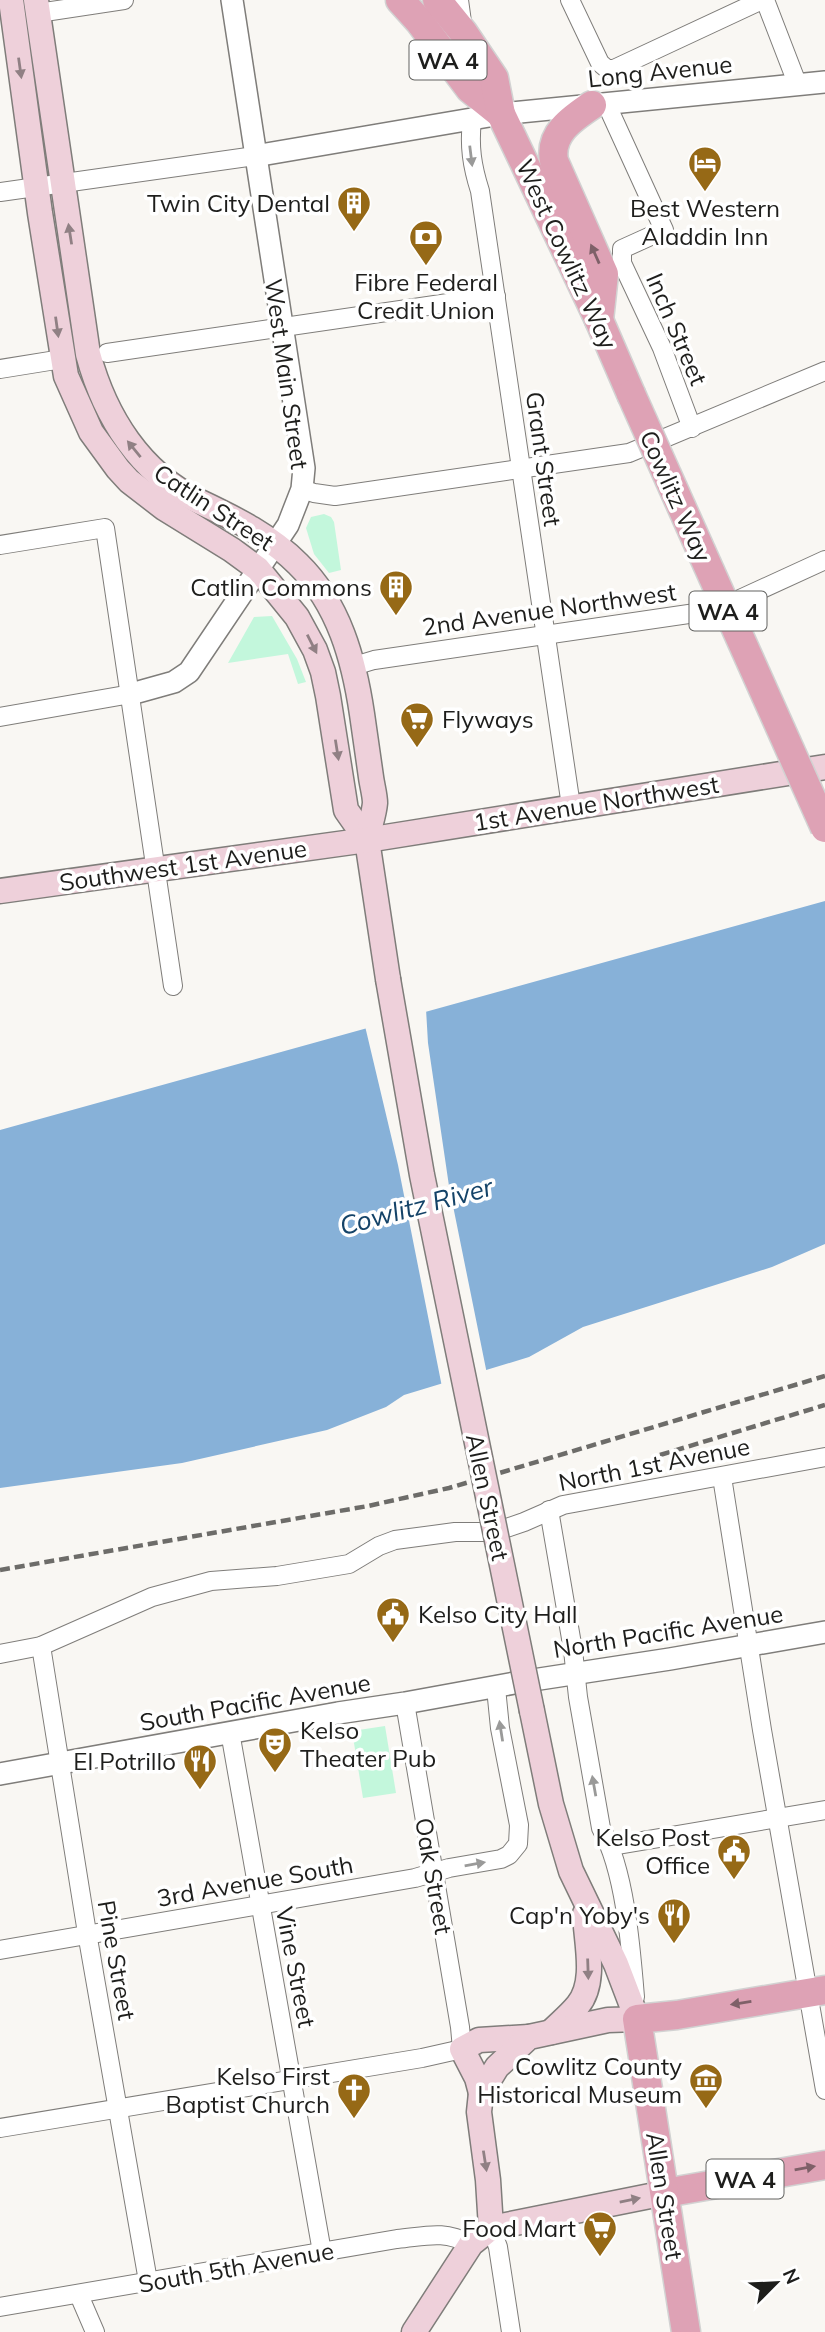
<svg xmlns="http://www.w3.org/2000/svg" width="825" height="2332" viewBox="0 0 825 2332" font-family="Mulish,sans-serif">
<rect width="100%" height="100%" fill="#f9f7f3"/>
<g fill="#c3f7dc">
<path d="M324,514l7,3 3,5 7,48 -12,3 -15,-19 -8,-26 5,-11z"/>
<path d="M272,616l25,43 9,23 -8,2 -10,-30 -60,9 26,-46z"/>
<path d="M385,1726l11,67 -33,5 -11,-67z"/>
</g>
<path fill="#87b1d8" d="M825,901v343l-53,23 -189,60 -54,30 -125,38 -18,12 -59,23 -145,33 -182,25v-358z"/>
<path fill="#f9f7f3" d="M426,1009l2,34 21,143 38,188 -45,13 -44,-222 -33,-139z"/>
<g fill="none" stroke-linecap="round" stroke-linejoin="round">
<g stroke="#7f7d7a" stroke-width="20">
<g id="minor">
<path d="M459,0l4,29"/>
<path d="M570,0l30,63 7,6h7l148,-69"/>
<path d="M765,0l32,83"/>
<path d="M38,13l86,-13"/>
<path d="M606,103l58,127 -42,19v14l40,85 30,80"/>
<path d="M472,120c-3,26 0,46 8,71l91,615"/>
<path d="M0,192l255,-36"/>
<path d="M107,353l389,-57"/>
<path d="M0,369l62,-10"/>
<path d="M302,489l12,4 21,3 294,-43 196,-82"/>
<path d="M0,545l105,-17 68,458"/>
<path d="M354,666l20,-6 342,-50 109,-50"/>
<path d="M0,717l131,-23"/>
<path d="M722,1477l40,253 63,360"/>
<path d="M549,1510l24,140 5,47 23,131c24,42 30,120 34,169"/>
<path d="M41,1646l46,287 61,348"/>
<path d="M0,1654l41,-8 111,-49 59,-16 66,-5 72,-12 30,-18 16,-6 60,-8h40l29,-10 39,-17 262,-48"/>
<path d="M230,1732l92,520"/>
<path d="M612,1846l213,-36"/>
<path d="M0,1950l415,-72 34,-10 52,-9 8,-4 9,-11 1,-19 -19,-97 -4,-40"/>
<path d="M0,2128l422,-70 40,-9 -2,-22 -55,-324"/>
<path d="M491,2228l7,19 13,85"/>
<path d="M79,2295l16,37"/>
<path d="M0,2307l397,-68c31,-3 45,-9 74,5"/>
</g>
</g>
<g stroke="#7f7d7a" stroke-width="24">
<g id="tertiary">
<path d="M255,156l246,-42 324,-32"/>
<path d="M131,694l43,-12 15,-10 99,-147 14,-36 2,-21 -72,-468"/>
<path d="M0,1774l338,-61 67,-10 115,-21 150,-23 155,-27"/>
</g>
</g>
<g stroke="#7f7d7a" stroke-width="27">
<g id="secondary">
<path d="M11,0l29,213 26,163 25,56 27,37 11,12 35,27 68,42 26,19 39,48 18,33 8,22 5,24 18,114 21,30 21,139"/>
<path d="M36,0l52,354c17,63 52,119 112,148 36,17 70,34 98,62 41,40 56,96 64,150 3,21 6,42 9,63 1,8 4,18 4,26 -1,12 -6,25 -8,37"/>
<path d="M0,891l367,-51 458,-73"/>
<path d="M551,2032c9,-9 19,-17 27,-27 19,-23 8,-63 7,-91"/>
<path d="M481,2093l-4,-15 -15,-29 17,-9 50,-3"/>
<path d="M491,2228l-3,-48 -9,-68 2,-19 16,-26 32,-30 79,-17 29,-1 -21,-55 -45,-93 -20,-67 -19,-93"/>
<path d="M414,2332l57,-88 20,-16 174,-35"/>
</g>
</g>
<g stroke="#d2d2d2" stroke-width="31">
<g id="primary">
<path d="M400,0l19,21 51,68 31,25"/>
<path d="M437,0l26,32 31,46 7,36 98,206 32,74"/>
<path d="M592,105c-21,14 -43,29 -38,56l50,113 -5,46"/>
<path d="M665,2193l160,-28"/>
<path d="M686,2332l-49,-313 40,-4 148,-25"/>
</g>
</g>
<use href="#minor" stroke="#fff" stroke-width="18"/>
<use href="#tertiary" stroke="#fff" stroke-width="21"/>
<use href="#secondary" stroke="#eed0da" stroke-width="24"/>
<use href="#primary" stroke="#dea2b5" stroke-width="28"/>
<g stroke="#6d6c69" stroke-width="4.5" stroke-dasharray="10 5" stroke-linecap="butt">
<path d="M660,1455l165,-50"/>
<path d="M0,1570l368,-64 81,-18 376,-112"/>
</g>
<g stroke="#7f7d7a" stroke-width="27" stroke-linecap="butt">
<path id="secondary-bridge" d="M388,979l34,196 110,536"/>
</g>
<g stroke="#d2d2d2" stroke-width="31" stroke-linecap="butt">
<path id="primary-bridge" d="M631,394l194,434"/>
</g>
<use href="#secondary-bridge" stroke="#eed0da" stroke-width="24"/>
<use href="#primary-bridge" stroke="#dea2b5" stroke-width="28"/>
</g>
<defs><path id="oneway-solid" d="M-6-.8H1V-3.2L6.5 0L1 3.2V.8H-6Z" transform="scale(1.75)"/></defs>
<g fill="#908084">
<use href="#oneway-solid" transform="translate(20 68) rotate(82)"/>
<use href="#oneway-solid" transform="translate(70 234) rotate(-99)"/>
<use href="#oneway-solid" transform="translate(57 327) rotate(82)"/>
<use href="#oneway-solid" transform="translate(134 449) rotate(-129)"/>
<use href="#oneway-solid" transform="translate(312 644) rotate(63)"/>
<use href="#oneway-solid" transform="translate(337 750) rotate(81)"/>
<use href="#oneway-solid" transform="translate(588 1969) rotate(88)"/>
<use href="#oneway-solid" transform="translate(485 2161) rotate(81)"/>
<use href="#oneway-solid" transform="translate(630 2200) rotate(-11)"/>
</g>
<g fill="#9a9a99">
<use href="#oneway-solid" transform="translate(471 156) rotate(83)"/>
<use href="#oneway-solid" transform="translate(501 1731) rotate(-99)"/>
<use href="#oneway-solid" transform="translate(594 1786) rotate(-100)"/>
<use href="#oneway-solid" transform="translate(475 1864) rotate(-10)"/>
</g>
<g fill="#7e6068">
<use href="#oneway-solid" transform="translate(595 254) rotate(-114)"/>
<use href="#oneway-solid" transform="translate(741 2003) rotate(171)"/>
<use href="#oneway-solid" transform="translate(805 2168) rotate(-10)"/>
</g>
<defs>
<g id="hotel-pin" transform="scale(1.75)"><path d="M0 17L-7.5 6A9.5 9.5 0 1 1 7.5 6Z" fill="#966916" stroke="#fff"/><path d="M-6-4.5h1.5V1H6V5H4.5V3h-9V5H-6ZM-4 0a1.8 1.8 0 1 1 3.6 0ZM.5 0V-2.5h3Q6-2.5 6 0Z" fill="#fff"/></g>
<g id="building-pin" transform="scale(1.75)"><path d="M0 17L-7.5 6A9.5 9.5 0 1 1 7.5 6Z" fill="#966916" stroke="#fff"/><path d="M-4-6H4V6H1V3H-1V6H-4ZM-2.5-4.3h1.7v1.8h-1.7ZM.8-4.3h1.7v1.8H.8ZM-2.5-1h1.7V.8h-1.7ZM.8-1h1.7V.8H.8Z" fill="#fff"/></g>
<g id="bank-pin" transform="scale(1.75)"><path d="M0 17L-7.5 6A9.5 9.5 0 1 1 7.5 6Z" fill="#966916" stroke="#fff"/><path d="M-6-4H6V4H-6ZM0-2.3a2.3 2.3 0 1 0 0 4.6a2.3 2.3 0 1 0 0-4.6Z" fill="#fff"/></g>
<g id="supermarket-pin" transform="scale(1.75)"><path d="M0 17L-7.5 6A9.5 9.5 0 1 1 7.5 6Z" fill="#966916" stroke="#fff"/><path d="M-6-5.5h2.5l.6 2H6L4.5 2H-2.5L-4.4-4H-6ZM-1.5 3.2a1.3 1.3 0 1 0 .1 0ZM3 3.2a1.3 1.3 0 1 0 .1 0Z" fill="#fff"/></g>
<g id="civic-pin" transform="scale(1.75)"><path d="M0 17L-7.5 6A9.5 9.5 0 1 1 7.5 6Z" fill="#966916" stroke="#fff"/><path d="M-.6-6.5H3V-4.5H.6V-3L4-1V1h2V6H-6V1h2V-1L-.6-3ZM-1.2 2.5V6h2.4V2.5Z" fill="#fff"/></g>
<g id="theatre-pin" transform="scale(1.75)"><path d="M0 17L-7.5 6A9.5 9.5 0 1 1 7.5 6Z" fill="#966916" stroke="#fff"/><path d="M-5-5.5Q0-4 5-5.5V0Q5 5 0 6Q-5 5-5 0ZM-3.3-2.5H-1v1.5H-3.3ZM1-2.5H3.3v1.5H1ZM-2.8 1Q0 5.5 2.8 1Z" fill="#fff"/></g>
<g id="restaurant-pin" transform="scale(1.75)"><path d="M0 17L-7.5 6A9.5 9.5 0 1 1 7.5 6Z" fill="#966916" stroke="#fff"/><path d="M-5-6h1v4h1v-4h1v4h1v-4h1v5L-1.5 .5V6h-2V.5L-5-1ZM5-6V6H3V1.5H1.5Q1.5-4 5-6Z" fill="#fff"/></g>
<g id="museum-pin" transform="scale(1.75)"><path d="M0 17L-7.5 6A9.5 9.5 0 1 1 7.5 6Z" fill="#966916" stroke="#fff"/><path d="M0-6L6-3V-2H-6V-3ZM-5-1h2V3h-2ZM-1-1h2V3h-2ZM3-1h2V3H3ZM-6 4H6V6H-6Z" fill="#fff"/></g>
<g id="church-pin" transform="scale(1.75)"><path d="M0 17L-7.5 6A9.5 9.5 0 1 1 7.5 6Z" fill="#966916" stroke="#fff"/><path d="M-1.2-6h2.4v3.5h3.3v2.4h-3.3V6h-2.4V-.1h-3.3v-2.4h3.3Z" fill="#fff"/></g>
</defs>
<g fill-rule="evenodd">
<use href="#hotel-pin" x="705" y="163"/>
<use href="#building-pin" x="354" y="203"/>
<use href="#bank-pin" x="426" y="237"/>
<use href="#building-pin" x="396" y="587"/>
<use href="#supermarket-pin" x="417" y="719"/>
<use href="#civic-pin" x="393" y="1614"/>
<use href="#theatre-pin" x="275" y="1744"/>
<use href="#restaurant-pin" x="200" y="1761"/>
<use href="#civic-pin" x="734" y="1851"/>
<use href="#restaurant-pin" x="674" y="1915"/>
<use href="#museum-pin" x="706" y="2080"/>
<use href="#church-pin" x="354" y="2090"/>
<use href="#supermarket-pin" x="600" y="2228"/>
</g>
<g text-anchor="middle" dominant-baseline="central" stroke-width="7" stroke-linejoin="round" paint-order="stroke">
<g fill="#fff" stroke="#626260" stroke-width="2">
<rect x="409.5" y="40.5" width="77" height="39" rx="5"/>
<rect x="689.5" y="591.5" width="77" height="39" rx="5"/>
<rect x="706.5" y="2159.5" width="77" height="39" rx="5"/>
</g>
<g font-size="23" font-weight="bold" fill="#1e1e1c">
<text x="448" y="60">WA 4</text>
<text x="728" y="611">WA 4</text>
<text x="745" y="2179">WA 4</text>
</g>
<g font-size="24" fill="#1e1e1c" stroke="#fff">
<text transform="translate(660 71) rotate(-6)">Long Avenue</text>
<text transform="translate(567 254) rotate(65)">West Cowlitz Way</text>
<text transform="translate(677 329) rotate(67)">Inch Street</text>
<text transform="translate(287 374) rotate(82)">West Main Street</text>
<text transform="translate(544 459) rotate(82)">Grant Street</text>
<text transform="translate(676 496) rotate(66)">Cowlitz Way</text>
<text transform="translate(214 507) rotate(33)">Catlin Street</text>
<text transform="translate(549 609) rotate(-8)">2nd Avenue Northwest</text>
<text transform="translate(596 803) rotate(-9)">1st Avenue Northwest</text>
<text transform="translate(183 865) rotate(-8)">Southwest 1st Avenue</text>
<text transform="translate(654 1464) rotate(-11)">North 1st Avenue</text>
<text transform="translate(488 1497) rotate(78)">Allen Street</text>
<text transform="translate(668 1631) rotate(-9)">North Pacific Avenue</text>
<text transform="translate(255 1702) rotate(-10)">South Pacific Avenue</text>
<text transform="translate(434 1876) rotate(80)">Oak Street</text>
<text transform="translate(255 1881) rotate(-10)">3rd Avenue South</text>
<text transform="translate(117 1960) rotate(80)">Pine Street</text>
<text transform="translate(296 1967) rotate(79)">Vine Street</text>
<text transform="translate(665 2196) rotate(81)">Allen Street</text>
<text transform="translate(236 2267) rotate(-10)">South 5th Avenue</text>
</g>
<g font-size="24" fill="#1e1e1c" stroke="#fff" text-anchor="end">
<text x="330" y="203">Twin City Dental</text>
<text x="705" y="208" text-anchor="middle">Best Western<tspan x="705" dy="28">Aladdin Inn</tspan></text>
<text x="426" y="282" text-anchor="middle">Fibre Federal<tspan x="426" dy="28">Credit Union</tspan></text>
<text x="372" y="587">Catlin Commons</text>
<text x="442" y="719" text-anchor="start">Flyways</text>
<text x="418" y="1614" text-anchor="start">Kelso City Hall</text>
<text x="300" y="1730" text-anchor="start">Kelso<tspan x="300" dy="28">Theater Pub</tspan></text>
<text x="176" y="1761">El Potrillo</text>
<text x="710" y="1837">Kelso Post<tspan x="710" dy="28">Office</tspan></text>
<text x="650" y="1915">Cap'n Yoby's</text>
<text x="682" y="2066">Cowlitz County<tspan x="682" dy="28">Historical Museum</tspan></text>
<text x="330" y="2076">Kelso First<tspan x="330" dy="28">Baptist Church</tspan></text>
<text x="576" y="2228">Food Mart</text>
</g>
<g font-size="26" font-style="italic" fill="#144368" stroke="#fff">
<text transform="translate(416 1206) rotate(-15)">Cowlitz River</text>
</g>
</g>
<g transform="translate(776 2283) rotate(66)" stroke="#ffffff" stroke-width="5" paint-order="stroke">
<path d="M0-5L12 26L0 18L-12 26Z" fill="#1e1e1c"/>
<text y="-10" font-size="19" font-weight="bold" text-anchor="middle" fill="#1e1e1c">N</text>
</g>
</svg>
